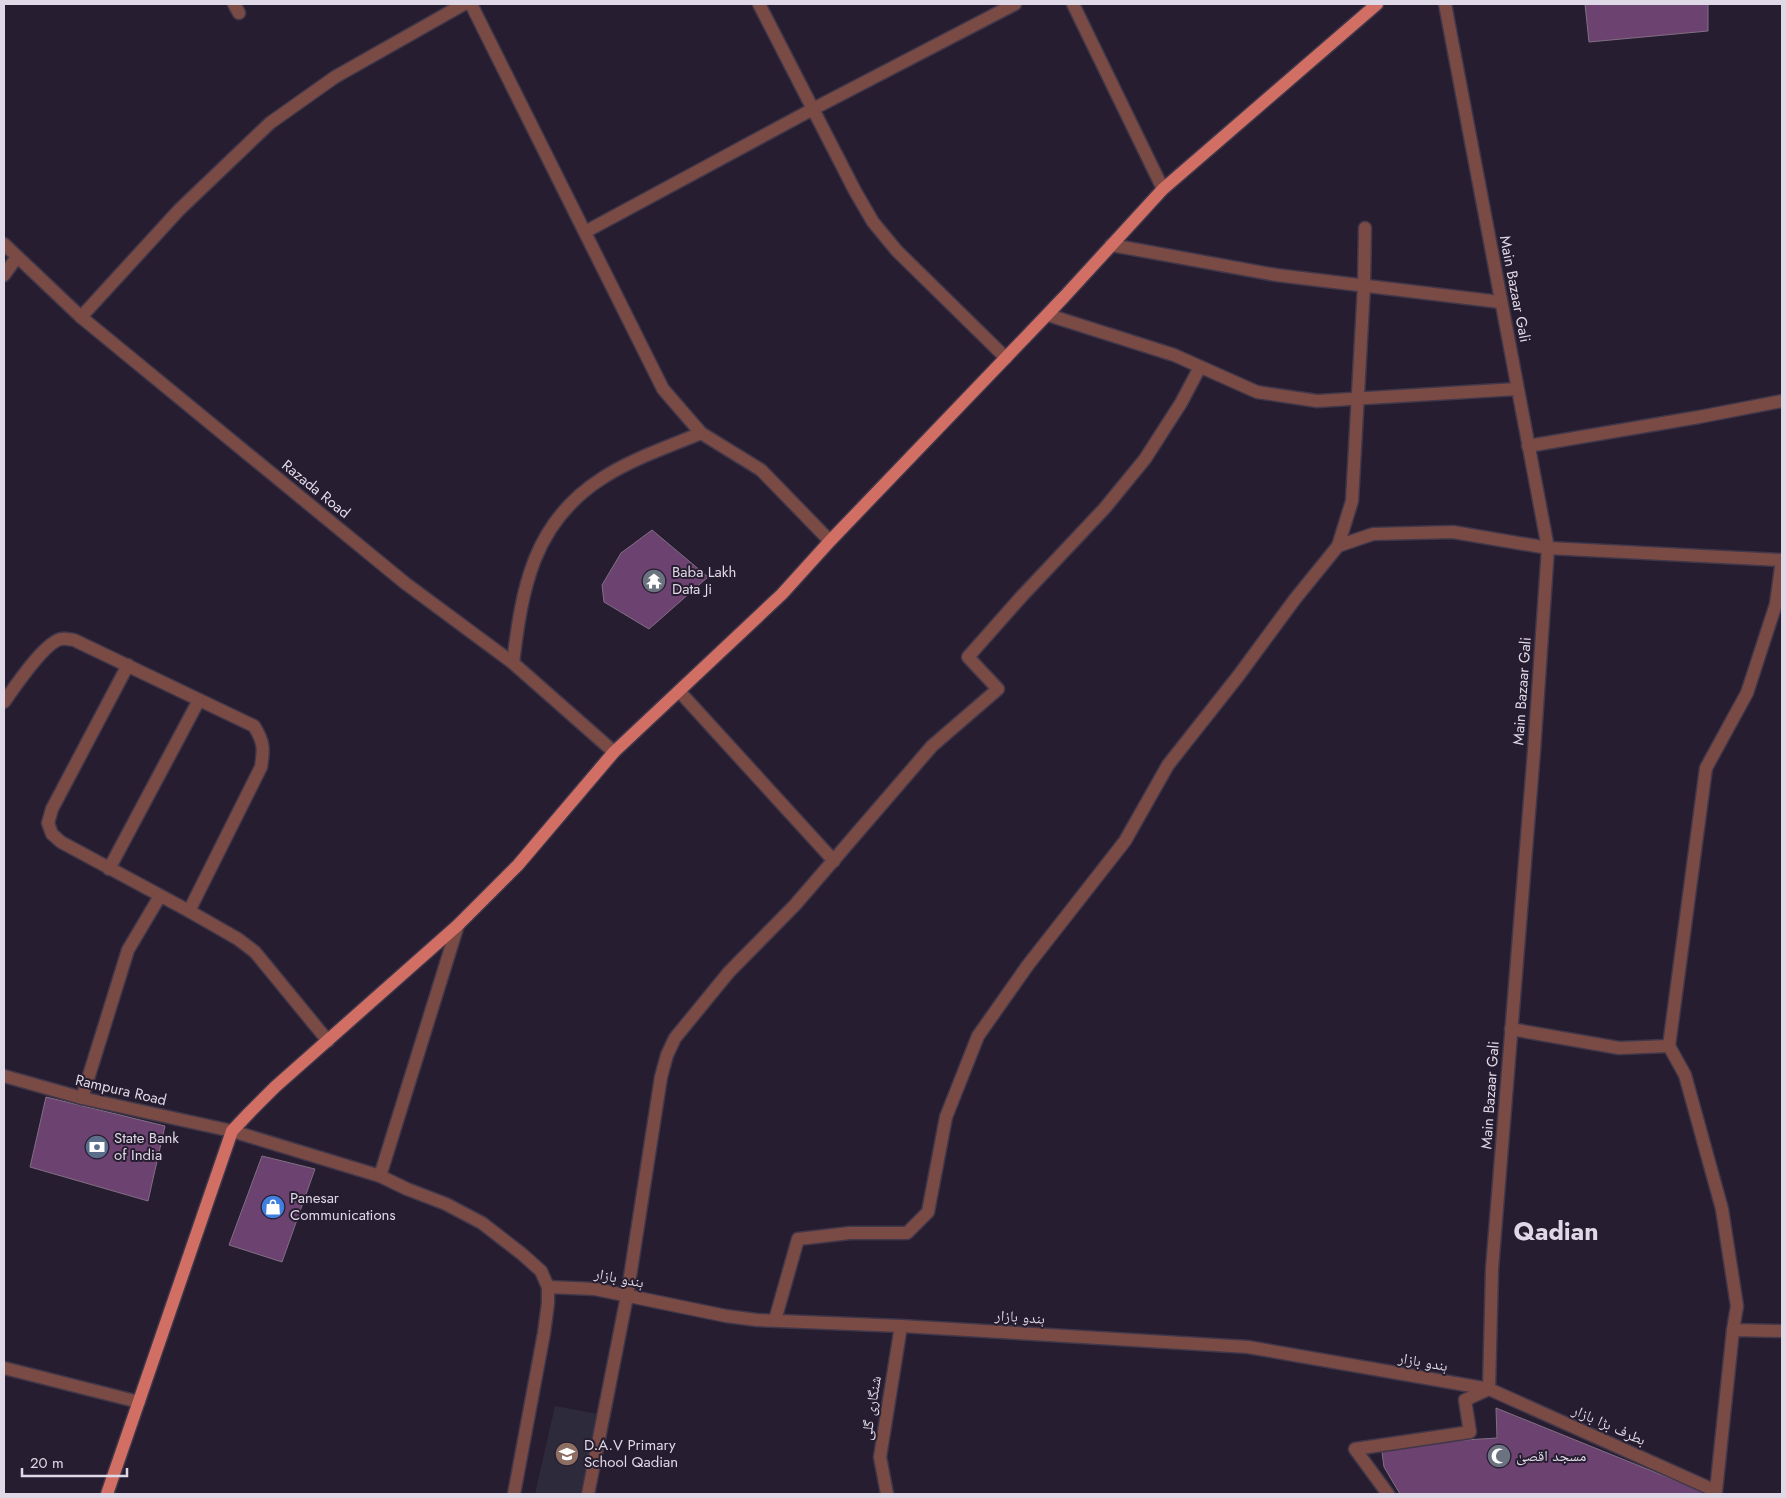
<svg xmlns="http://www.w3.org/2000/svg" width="1786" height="1498" viewBox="0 0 1786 1498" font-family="Jost,'Noto Naskh Arabic',sans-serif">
<rect width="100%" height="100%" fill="#261d30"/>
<path fill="#2d2a3b" d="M555,1406l43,8 -18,80h-45z"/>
<g fill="#6c4270" stroke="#826f83">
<path d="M1585,4h123v27l-119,11z"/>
<path d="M652,530l56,47 -59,52 -45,-27 -2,-17 19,-32z"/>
<path d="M46,1097l119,29 -17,75 -118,-34z"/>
<path d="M262,1156l53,13 -33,93 -53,-17z"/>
<path d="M1496,1408l213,86h-309l-16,-27 -3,-22 116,-7z"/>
</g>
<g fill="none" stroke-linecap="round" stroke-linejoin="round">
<g stroke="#40374a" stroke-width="15">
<g id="minor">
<path d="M234,4l5,9"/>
<path d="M471,4l192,385 38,44 60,37 69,71"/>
<path d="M759,4l96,187 18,31 24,29 109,107"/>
<path d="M1073,4l90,185"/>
<path d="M1445,4l103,544 -14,203 -42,518 -3,120"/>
<path d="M585,232l228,-123 202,-105"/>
<path d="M4,244l77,73 324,266 108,80 101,89"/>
<path d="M1111,245l165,30 224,27"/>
<path d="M4,275l13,-18"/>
<path d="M1048,315l126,40 83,37 60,9 200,-12"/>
<path d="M81,317l98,-107 91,-87 65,-46 129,-73"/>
<path d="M1528,446l171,-29 83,-16"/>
<path d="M1338,546l14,-45 12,-215 1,-58"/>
<path d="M513,663c9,-75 20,-140 88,-184 30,-20 67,-32 100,-46"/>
<path d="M128,665l-76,144 -4,14 4,11 9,8 128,69 49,28 17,13 73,89"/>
<path d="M679,691l155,170"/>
<path d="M4,702c10,-14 42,-62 58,-63 4,-1 9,1 12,1l180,86c10,16 10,23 7,41l-72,144"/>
<path d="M109,869l90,-169"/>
<path d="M1511,1029l108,19 50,-2 16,29 37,134 15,97 -4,24"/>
<path d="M1669,1046l37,-278 41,-75 29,-89 6,-44"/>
<path d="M4,1076l78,22 150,33 148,45 27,13 39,15 36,19 40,31 19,17 7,16v16l-4,30 -30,161"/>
<path d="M82,1098l46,-148 32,-54"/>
<path d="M380,1176l78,-251"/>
<path d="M548,1287l47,2 131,27 31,4 144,6 347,21 241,42 227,102 17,-161 49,1"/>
<path d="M775,1320l23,-81 52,-6h57l21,-21 18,-95 32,-81 50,-71 97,-124 43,-76 71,-90 56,-76 43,-53 35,-12 80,-2 95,16 234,12"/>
<path d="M4,1368l135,34"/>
<path d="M588,1494l39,-198 34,-219 6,-22 8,-17 54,-66 66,-67 137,-159 66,-57 -30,-32 54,-61 82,-87 41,-50 36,-56 19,-36"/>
<path d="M887,1494l-7,-37 21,-131"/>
<path d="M1388,1494l-33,-45 115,-17 -5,-32 24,-11"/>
</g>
</g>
<g stroke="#40374a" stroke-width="15">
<path id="major" d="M107,1494l125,-363 18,-19 25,-25 183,-162 60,-60 96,-113 168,-158 48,-53 234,-244 99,-108 214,-185"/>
</g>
<use href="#minor" stroke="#7a4a44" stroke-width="12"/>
<use href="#major" stroke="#d16f64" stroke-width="12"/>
</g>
<defs>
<g id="temple-disc" transform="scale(1.25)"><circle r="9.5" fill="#6b7280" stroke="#261d30"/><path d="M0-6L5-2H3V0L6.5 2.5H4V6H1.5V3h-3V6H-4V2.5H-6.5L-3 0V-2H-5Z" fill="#fff"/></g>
<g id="bank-disc" transform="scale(1.25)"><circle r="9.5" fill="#5c6f8a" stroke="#261d30"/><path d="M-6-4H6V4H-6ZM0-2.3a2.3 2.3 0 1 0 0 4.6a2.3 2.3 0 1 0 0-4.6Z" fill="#fff"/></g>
<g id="shop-disc" transform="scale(1.25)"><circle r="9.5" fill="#3f7fe0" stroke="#261d30"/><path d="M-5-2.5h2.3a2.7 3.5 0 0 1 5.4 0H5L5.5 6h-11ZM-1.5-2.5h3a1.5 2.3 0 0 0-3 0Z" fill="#fff"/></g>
<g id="school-disc" transform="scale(1.25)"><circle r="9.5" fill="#8d6e63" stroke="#261d30"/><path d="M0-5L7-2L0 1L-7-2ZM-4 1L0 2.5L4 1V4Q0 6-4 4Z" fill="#fff"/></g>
<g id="mosque-disc" transform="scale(1.25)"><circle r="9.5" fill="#6b7280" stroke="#261d30"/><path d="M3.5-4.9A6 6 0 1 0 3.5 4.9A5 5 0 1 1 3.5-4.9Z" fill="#fff"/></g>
</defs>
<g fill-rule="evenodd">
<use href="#temple-disc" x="654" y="581"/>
<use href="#bank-disc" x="97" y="1147"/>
<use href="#shop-disc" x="273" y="1207"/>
<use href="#school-disc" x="567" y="1454"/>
<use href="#mosque-disc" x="1499" y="1456"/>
</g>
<g text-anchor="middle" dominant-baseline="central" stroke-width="4" stroke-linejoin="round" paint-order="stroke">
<g font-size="15" fill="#dfd9e7" stroke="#261d30">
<text transform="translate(1515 289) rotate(79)">Main Bazaar Gali</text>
<text transform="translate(316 489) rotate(39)">Razada Road</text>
<text transform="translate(1522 691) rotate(-86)">Main Bazaar Gali</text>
<text transform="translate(121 1090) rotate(13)">Rampura Road</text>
<text transform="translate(1490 1095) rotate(-86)">Main Bazaar Gali</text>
<text transform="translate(619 1278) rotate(11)">ہندو بازار</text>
<text transform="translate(1020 1317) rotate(4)">ہندو بازار</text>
<text transform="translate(1423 1362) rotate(10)">ہندو بازار</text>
<text transform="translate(871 1408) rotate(-81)">شنگاری گلی</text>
<text transform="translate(1609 1425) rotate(24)">بطرف بڑا بازار</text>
</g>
<g font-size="15" fill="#dfd9e7" stroke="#261d30" text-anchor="start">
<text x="672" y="572">Baba Lakh<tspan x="672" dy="17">Data Ji</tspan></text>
<text x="114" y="1138">State Bank<tspan x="114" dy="17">of India</tspan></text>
<text x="290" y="1198">Panesar<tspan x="290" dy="17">Communications</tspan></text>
<text x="584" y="1445">D.A.V Primary<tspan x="584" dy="17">School Qadian</tspan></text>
<text x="1516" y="1456">مسجد اقصیٰ</text>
</g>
<g font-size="25" font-weight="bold" fill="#dfd9e7" stroke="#261d30">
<text x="1556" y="1231">Qadian</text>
</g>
</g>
<rect width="1786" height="1498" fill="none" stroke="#dfd9e7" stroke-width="10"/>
<path d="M22 1468v8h105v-8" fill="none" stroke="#dfd9e7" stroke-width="2.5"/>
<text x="30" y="1468" font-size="15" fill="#dfd9e7" stroke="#261d30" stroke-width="4" paint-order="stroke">20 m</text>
</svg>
